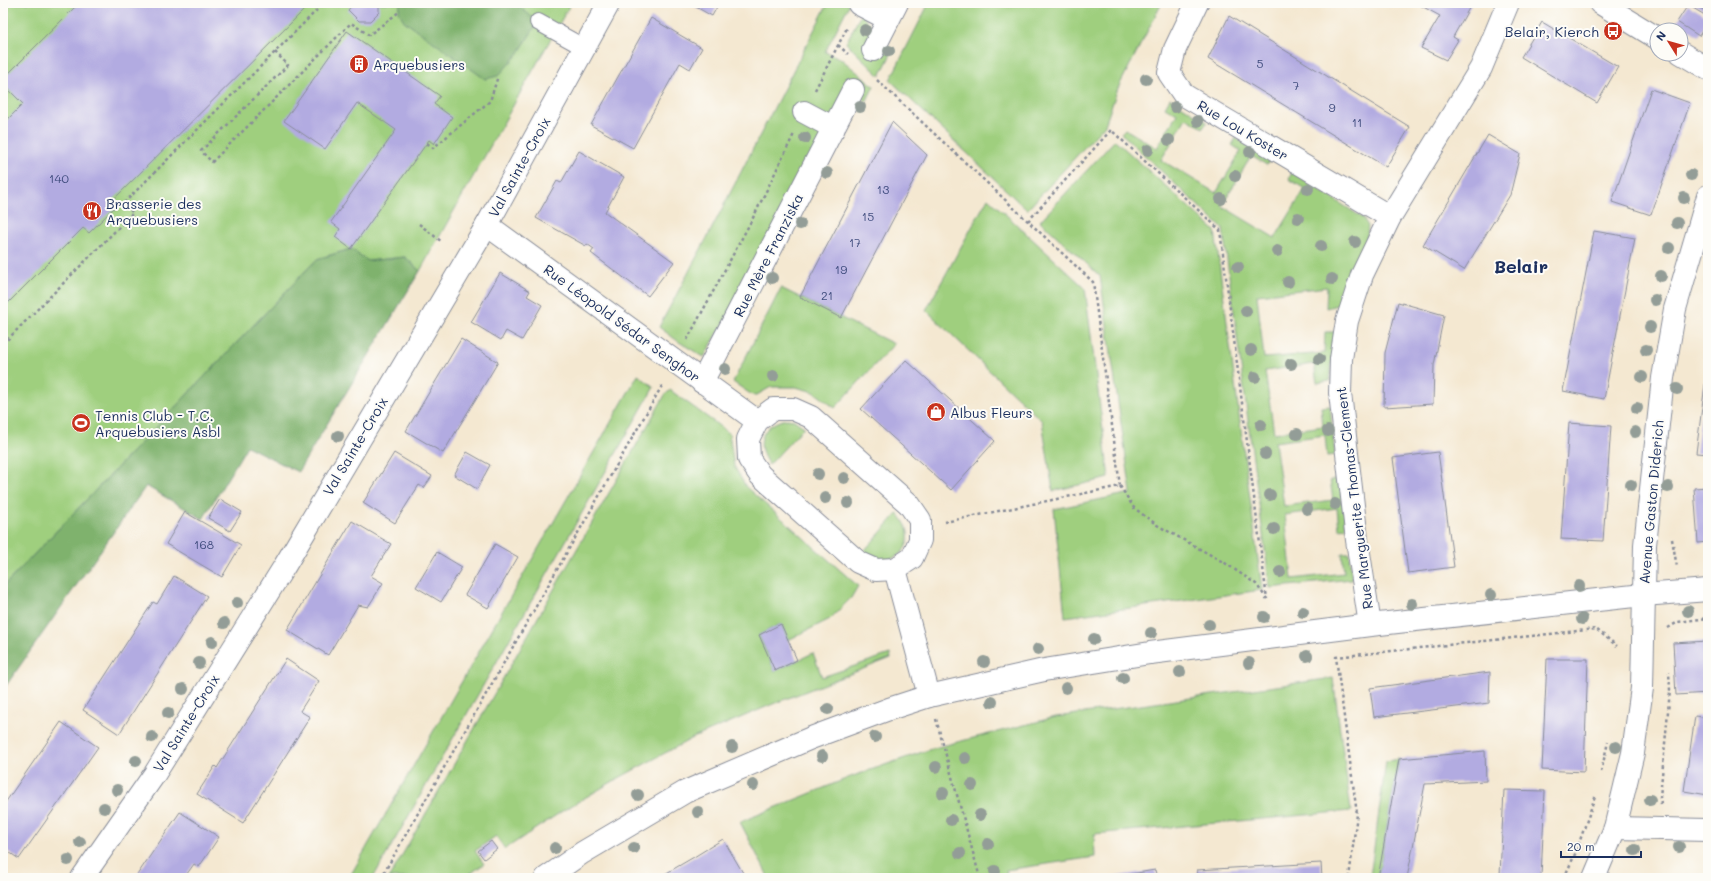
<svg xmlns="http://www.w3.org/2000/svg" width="1711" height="881" viewBox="0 0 1711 881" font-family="Mali,sans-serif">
<rect width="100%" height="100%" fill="#fdfcf7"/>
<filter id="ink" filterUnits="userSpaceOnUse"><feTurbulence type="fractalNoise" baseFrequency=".025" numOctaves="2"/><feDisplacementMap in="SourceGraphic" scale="8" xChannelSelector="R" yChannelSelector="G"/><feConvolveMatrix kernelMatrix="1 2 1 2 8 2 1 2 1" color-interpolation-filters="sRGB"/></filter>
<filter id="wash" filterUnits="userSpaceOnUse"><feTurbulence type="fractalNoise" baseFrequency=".012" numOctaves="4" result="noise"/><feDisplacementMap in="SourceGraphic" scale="16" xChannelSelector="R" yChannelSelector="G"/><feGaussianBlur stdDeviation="0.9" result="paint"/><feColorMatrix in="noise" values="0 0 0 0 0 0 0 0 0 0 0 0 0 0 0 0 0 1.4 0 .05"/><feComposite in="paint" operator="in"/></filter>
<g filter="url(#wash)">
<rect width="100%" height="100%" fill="#f4e8d1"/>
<g fill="#9fcf7e" stroke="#5d7f6e">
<path d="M3,3h568l-151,268 -15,-14 -37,4 -17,-12 -34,10 -314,328z"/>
<path d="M828,3h22l-25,49 15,6 34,28 -8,16 -8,-8 -154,263 -25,-15 -20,-15 50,-93z"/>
<path d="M929,3h233l-44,85 -13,37 -78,85 -137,-130z"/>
<path d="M861,14l8,9 1,14 14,15 7,2 -11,22 -34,-33z"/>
<path d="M1170,98l37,24 -4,6 -17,-10 -25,42 55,33 25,-42 -9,-6 4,-7 34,22 -3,5 -16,-9 -29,50 53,32 30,-49 -16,-10 3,-7 71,46 5,8 -1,11 -13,29 -13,38 -15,4 1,-21 -70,8 7,63 60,-5 1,-21h10l-5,49 -13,2 -3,-19 -49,7 9,62 49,-7 -2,-19 9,-1 5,49 -8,1 -2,-21 -50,7 9,64 49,-6 -3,-20 10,-1 6,49 -7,1 -2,-21 -52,7 7,64 52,-6 -2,-20h7l3,26 -82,9 -47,-359 -102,-96 4,-4 32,19 20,-34 -12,-7z"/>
<path d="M1115,140l100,91 47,359 -197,27 -11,-108 77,-16 -31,-217 -60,-55z"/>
<path d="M988,198l97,90 24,190 -56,13 -11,-70 -116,-111z"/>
<path d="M781,288l113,56 -59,64 -21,-16 -18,-5h-25l-14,8h-5l-19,-13z"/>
<path d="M638,375l16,12 -281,491h-24z"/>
<path d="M670,390l59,43 5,33 12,21 112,99 -7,12 -21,21 -42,21 -7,-16 -22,11 16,36 38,-18 9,24 68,-23 1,4 -118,46 -80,34 -76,41 -53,31 -59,39 -9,-13 -21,15 9,13 -20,14h-75l276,-483z"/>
<path d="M787,419l7,1 10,7 -35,38c-15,-21 -8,-41 18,-46z"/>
<path d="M898,513c4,6 9,12 10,20 3,25 -28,35 -44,18z"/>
<path d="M1333,678l18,133 -257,23 1,23 -89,13 2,8h-239l-29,-56 113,-46 81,-28 122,-31z"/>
<path d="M1399,759l-21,119 -8,-1 16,-116z"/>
</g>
<g fill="#7fb26d" stroke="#4d7066">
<path d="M400,3h115l23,19 -20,32 -20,22 -13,3 -81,-58 -5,-9z"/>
<path d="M351,249l17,12 37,-4 15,14 -122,201 -51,-26 -44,73 -57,-33 -143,204v-103l314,-328z"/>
</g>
<g id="blocks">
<g fill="#b2abe1">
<path d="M79,3h232l-202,201 5,4 -25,25 -6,-5 -80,80v-184l20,-20 -20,-20v-5z"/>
<path d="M354,3h25v9l-9,9h-11l-11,-11z"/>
<path d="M689,3h30l-7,13z"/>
<path d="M1416,3h56l-19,34 5,3 -12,20 -25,-12 19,-32z"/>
<path d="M1692,3h16v2l-3,6z"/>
<path d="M1688,5l20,12v3l-9,16 -22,-14z"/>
<path d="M1229,16l181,111 -24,40 -178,-108z"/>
<path d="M651,18l51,30 -12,21 -10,-6 -47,85 -42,-23z"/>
<path d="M1542,22l76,45 -21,36 -76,-46z"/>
<path d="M347,31l93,65 -6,8 18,13 -18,27 -5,-4 -78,109 -16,-12 5,-8 -9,-7 65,-92 -39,-27 -32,46 -41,-28z"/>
<path d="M1651,89l39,14 -39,112 -39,-13z"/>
<path d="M892,122l35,33 -86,163 -41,-21z"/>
<path d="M1488,135l32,19 -10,41 -46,75 -41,-25z"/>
<path d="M579,151l45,26 -19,35 69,50 -26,34 -57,-43 3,-4 -7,-5 -1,2 -50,-28 21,-37 4,2z"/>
<path d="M1594,231l41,7 -31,161 -41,-8z"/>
<path d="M500,273l30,18 -3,5 15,9 -20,35 -16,-9 -5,9 -30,-18z"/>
<path d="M1398,302l46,13 -10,50 -1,39 -49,3 1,-54z"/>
<path d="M461,339l37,23 -55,91 -37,-22z"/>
<path d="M906,360l89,81 -44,49 -90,-81z"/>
<path d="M1707,369h1v85l-12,-1z"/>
<path d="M1569,423l42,3 -8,115 -42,-2z"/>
<path d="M467,452l23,13 -13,24 -23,-14z"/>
<path d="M1438,452l16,115 -46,6 -15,-115z"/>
<path d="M394,453l38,23 -8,12 -5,-3 -24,38 -32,-20z"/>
<path d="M1708,487v55l-10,1 -4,-55z"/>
<path d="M220,499l22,13 -12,19 -22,-13z"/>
<path d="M185,512l56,33 -19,32 -56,-33z"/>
<path d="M352,521l39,23 -20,32 12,7 -15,24 -10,-2 -30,50 -41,-25z"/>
<path d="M495,544l23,13 -30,51 -23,-13z"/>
<path d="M437,552l25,15 -21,35 -25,-15z"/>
<path d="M174,576l33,20 -88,138 -36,-24 70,-108 4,2z"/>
<path d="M781,624l16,36 -22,11 -16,-36z"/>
<path d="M1708,641v52l-32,2 -3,-52z"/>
<path d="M286,659l33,22 -19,30 10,6 -67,106 -46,-29 18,-28 2,2z"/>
<path d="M1547,659h41l-4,113 -42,-2z"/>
<path d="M1490,672l-1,31 -115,14 -4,-29z"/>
<path d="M1695,716l13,2v77l-24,-4z"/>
<path d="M61,722l37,25 -79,112 -16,-11v-46l2,1z"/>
<path d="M1485,751l1,30 -61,3 -18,94h-29l21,-119z"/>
<path d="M1504,790l41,1 -4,86 -41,-2z"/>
<path d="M180,812l39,25 -20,30 -5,-3 -10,14h-49z"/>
<path d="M723,839l23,39h-88l36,-21z"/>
<path d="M491,841l6,8 -13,10 -6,-8z"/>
<path d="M1321,863l1,15h-124l-1,-8z"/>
<path d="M1155,870l2,8h-44v-1z"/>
</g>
</g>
</g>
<g filter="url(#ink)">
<use href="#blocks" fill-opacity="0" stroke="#888c98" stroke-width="1"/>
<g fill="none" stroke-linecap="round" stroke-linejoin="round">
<g stroke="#888c98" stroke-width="18">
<path id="lane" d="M538,22l47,26"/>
</g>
<g stroke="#888c98" stroke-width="24">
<g id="street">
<path d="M1197,3l-22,46 -6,24 15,22 206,122"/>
<path d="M859,4l29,15"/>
<path d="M873,50l24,-47"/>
<path d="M804,112l30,16"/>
<path d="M487,225l270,196"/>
<path d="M702,382l151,-292"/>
<path d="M773,409h20l18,8 98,87 11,16v20l-8,18 -17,11 -19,1 -18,-8 -98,-87 -11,-16 -1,-20 9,-18z"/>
<path d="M895,569l34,127"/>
<path d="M1370,625l-13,-85 -17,-147 1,-34 6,-38 15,-46 28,-58 91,-149 27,-65"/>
<path d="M1615,828l93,2"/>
<path d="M82,878l72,-103 130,-208 203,-342 122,-222"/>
<path d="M546,878l36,-25 103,-61 126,-54 78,-29 40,-13 115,-26 106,-17 220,-28 273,-30"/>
</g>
</g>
<g stroke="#888c98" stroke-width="24">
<g id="secondary">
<path d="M1600,3l57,35"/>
<path d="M1681,53l27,16"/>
<path d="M1643,595l65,-5"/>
<path d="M1594,878l21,-50 18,-75 9,-65 3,-143 18,-167 12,-69 33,-113"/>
</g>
</g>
<g stroke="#888c98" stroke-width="2.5" stroke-dasharray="3 3" stroke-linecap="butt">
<path d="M838,45l10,9"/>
<path d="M275,52l13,13 -87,86 11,11 139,-139 18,12 30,-23"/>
<path d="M877,80l216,202 27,204 -175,36"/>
<path d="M815,90l33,-64"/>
<path d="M427,143l6,5 57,-47 8,-25"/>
<path d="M1028,221l83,-91 109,100 47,369"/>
<path d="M419,224l23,18"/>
<path d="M687,340l68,-126 39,-80"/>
<path d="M3,344l130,-131 -9,-10 200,-200"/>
<path d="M1120,486l14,22 23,17 68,38 31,21 11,15"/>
<path d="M1672,539l5,28"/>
<path d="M1668,628l10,-6 30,-4"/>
<path d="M936,719l44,159"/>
<path d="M1601,772l7,-30"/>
<path d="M1661,804l-1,-7 10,-107 -1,-18"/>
<path d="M381,878l282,-494"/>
<path d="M1349,878l8,-64 -21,-157 260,-28 21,17"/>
<path d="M1564,878l12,-26 20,-58"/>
</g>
<use href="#lane" stroke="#fff" stroke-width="16"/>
<use href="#street" stroke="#fff" stroke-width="22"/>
<use href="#secondary" stroke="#fff" stroke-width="22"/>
</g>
<g fill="#939d97">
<circle cx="865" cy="30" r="6"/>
<circle cx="889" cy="51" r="6"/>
<circle cx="1146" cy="79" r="6"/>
<circle cx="860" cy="107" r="6"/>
<circle cx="1175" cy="107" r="6"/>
<circle cx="1198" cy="121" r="6"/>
<circle cx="805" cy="138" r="6"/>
<circle cx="1169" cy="140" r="6"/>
<circle cx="1148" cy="150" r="6"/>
<circle cx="1250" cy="152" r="6"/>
<circle cx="827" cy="173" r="6"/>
<circle cx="1691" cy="175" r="6"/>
<circle cx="1235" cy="176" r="6"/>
<circle cx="1308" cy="189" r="6"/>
<circle cx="1684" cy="198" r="6"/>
<circle cx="1221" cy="199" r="6"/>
<circle cx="1298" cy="218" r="6"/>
<circle cx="1677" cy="223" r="6"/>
<circle cx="800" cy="224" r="6"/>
<circle cx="1355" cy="242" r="6"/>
<circle cx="1321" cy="246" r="6"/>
<circle cx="1669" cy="248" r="6"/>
<circle cx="1277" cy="251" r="6"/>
<circle cx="1238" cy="267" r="6"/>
<circle cx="1661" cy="276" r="6"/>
<circle cx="772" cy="278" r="6"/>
<circle cx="1332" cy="279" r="6"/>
<circle cx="1288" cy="282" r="6"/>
<circle cx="1655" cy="300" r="6"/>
<circle cx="1246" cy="311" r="6"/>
<circle cx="1650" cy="327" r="6"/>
<circle cx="1251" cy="350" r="6"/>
<circle cx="1646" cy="350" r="6"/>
<circle cx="1319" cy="359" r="6"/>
<circle cx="1291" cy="364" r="6"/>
<circle cx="725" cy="369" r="6"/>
<circle cx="773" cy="376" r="6"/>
<circle cx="1255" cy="377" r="6"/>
<circle cx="1642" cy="377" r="6"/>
<circle cx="1677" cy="389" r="6"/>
<circle cx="1637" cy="408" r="6"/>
<circle cx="1261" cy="425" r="6"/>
<circle cx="1328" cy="431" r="6"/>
<circle cx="1635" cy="432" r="6"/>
<circle cx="1297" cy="434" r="6"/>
<circle cx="338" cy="436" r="6"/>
<circle cx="1265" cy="454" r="6"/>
<circle cx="818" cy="474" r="6"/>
<circle cx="844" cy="478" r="6"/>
<circle cx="1631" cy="485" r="6"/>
<circle cx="1668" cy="487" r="6"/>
<circle cx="1270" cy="495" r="6"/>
<circle cx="825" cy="498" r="6"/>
<circle cx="848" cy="503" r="6"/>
<circle cx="1335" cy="504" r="6"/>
<circle cx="1307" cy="509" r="6"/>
<circle cx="1274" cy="529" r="6"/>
<circle cx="1280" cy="572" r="6"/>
<circle cx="1579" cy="586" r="6"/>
<circle cx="1491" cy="595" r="6"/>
<circle cx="237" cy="603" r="6"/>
<circle cx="1412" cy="604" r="6"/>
<circle cx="1688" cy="611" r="6"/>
<circle cx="1303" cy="612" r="6"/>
<circle cx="1264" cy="617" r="6"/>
<circle cx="1582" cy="619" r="6"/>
<circle cx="224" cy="623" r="6"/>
<circle cx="1209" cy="625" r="6"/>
<circle cx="1151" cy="633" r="6"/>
<circle cx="1094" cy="639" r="6"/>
<circle cx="212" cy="642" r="6"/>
<circle cx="1038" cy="649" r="6"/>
<circle cx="1307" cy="656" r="6"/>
<circle cx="984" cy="662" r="6"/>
<circle cx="199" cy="663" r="6"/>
<circle cx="1249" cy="663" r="6"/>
<circle cx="1180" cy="672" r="6"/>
<circle cx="1123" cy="678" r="6"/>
<circle cx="1066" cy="688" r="6"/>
<circle cx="183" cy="689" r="6"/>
<circle cx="992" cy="702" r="6"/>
<circle cx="828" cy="709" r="6"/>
<circle cx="168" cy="713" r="6"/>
<circle cx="152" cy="737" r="6"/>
<circle cx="875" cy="737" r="6"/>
<circle cx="732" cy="747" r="6"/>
<circle cx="1616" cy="747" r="6"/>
<circle cx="822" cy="756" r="6"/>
<circle cx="965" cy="758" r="6"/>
<circle cx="136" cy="761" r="6"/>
<circle cx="936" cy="767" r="6"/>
<circle cx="753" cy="785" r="6"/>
<circle cx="972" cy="785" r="6"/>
<circle cx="117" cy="790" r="6"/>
<circle cx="943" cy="793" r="6"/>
<circle cx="638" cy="795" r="6"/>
<circle cx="1650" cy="800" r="6"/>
<circle cx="104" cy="808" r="6"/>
<circle cx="698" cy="812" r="6"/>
<circle cx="980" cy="815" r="6"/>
<circle cx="951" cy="820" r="6"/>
<circle cx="80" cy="842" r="6"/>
<circle cx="988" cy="844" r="6"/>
<circle cx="1679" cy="847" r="6"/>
<circle cx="555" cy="848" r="6"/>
<circle cx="634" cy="848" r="6"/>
<circle cx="1635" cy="850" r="6"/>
<circle cx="960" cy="853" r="6"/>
<circle cx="68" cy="860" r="6"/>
<circle cx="995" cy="871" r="6"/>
</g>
</g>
<defs>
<g id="bus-disc" transform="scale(1)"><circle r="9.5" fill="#c8321e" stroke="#fdfcf7"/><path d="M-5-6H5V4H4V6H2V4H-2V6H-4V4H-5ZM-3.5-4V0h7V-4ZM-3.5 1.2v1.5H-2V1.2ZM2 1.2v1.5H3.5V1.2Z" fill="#fff"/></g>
<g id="building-disc" transform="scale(1)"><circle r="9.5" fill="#c8321e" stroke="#fdfcf7"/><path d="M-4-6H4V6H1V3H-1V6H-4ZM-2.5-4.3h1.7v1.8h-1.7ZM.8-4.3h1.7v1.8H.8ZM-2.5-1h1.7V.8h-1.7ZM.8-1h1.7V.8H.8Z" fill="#fff"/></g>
<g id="restaurant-disc" transform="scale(1)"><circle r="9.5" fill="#c8321e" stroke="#fdfcf7"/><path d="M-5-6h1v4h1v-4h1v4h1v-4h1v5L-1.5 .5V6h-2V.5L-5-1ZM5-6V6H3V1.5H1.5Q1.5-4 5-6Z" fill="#fff"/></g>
<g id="shop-disc" transform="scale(1)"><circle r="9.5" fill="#c8321e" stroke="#fdfcf7"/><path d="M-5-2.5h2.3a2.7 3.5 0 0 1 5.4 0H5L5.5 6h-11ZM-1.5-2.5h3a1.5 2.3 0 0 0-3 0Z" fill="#fff"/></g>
<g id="stadium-disc" transform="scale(1)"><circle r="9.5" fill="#c8321e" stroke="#fdfcf7"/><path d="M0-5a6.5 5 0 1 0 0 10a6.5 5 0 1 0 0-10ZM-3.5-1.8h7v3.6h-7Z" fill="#fff"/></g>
</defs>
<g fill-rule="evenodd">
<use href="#bus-disc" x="1613" y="31"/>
<use href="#building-disc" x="359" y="64"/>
<use href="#restaurant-disc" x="92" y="211"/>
<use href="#shop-disc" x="936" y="412"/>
<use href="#stadium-disc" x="81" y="423"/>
</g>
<g text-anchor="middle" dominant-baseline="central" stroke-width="4" stroke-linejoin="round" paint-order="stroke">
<g font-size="12" fill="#414e7f">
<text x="1260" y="63">5</text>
<text x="1296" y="85">7</text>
<text x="1332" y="107">9</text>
<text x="1357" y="122">11</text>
<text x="59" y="178">140</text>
<text x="883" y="189">13</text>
<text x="868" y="216">15</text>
<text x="855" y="242">17</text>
<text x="841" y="269">19</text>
<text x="827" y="295">21</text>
<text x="204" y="544">168</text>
</g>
<g font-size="14" fill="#1b2f5e" stroke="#fdfcf7" text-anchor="start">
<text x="1599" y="31" text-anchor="end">Belair, Kierch</text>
<text x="373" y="64">Arquebusiers</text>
<text x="106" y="203">Brasserie des<tspan x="106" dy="16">Arquebusiers</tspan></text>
<text x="950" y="412">Albus Fleurs</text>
<text x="95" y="415">Tennis Club - T.C.<tspan x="95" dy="16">Arquebusiers Asbl</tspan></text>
</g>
<g font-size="14" fill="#1b2f5e" stroke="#fdfcf7">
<text transform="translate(1243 130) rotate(31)">Rue Lou Koster</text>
<text transform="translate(519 167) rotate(-61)">Val Sainte-Croix</text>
<text transform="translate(768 255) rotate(-63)">Rue Mère Franziska</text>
<text transform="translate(622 323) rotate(36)">Rue Léopold Sédar Senghor</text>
<text transform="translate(355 446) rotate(-59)">Val Sainte-Croix</text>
<text transform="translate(1354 498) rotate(-97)">Rue Marguerite Thomas-Clement</text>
<text transform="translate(1651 502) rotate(-85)">Avenue Gaston Diderich</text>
<text transform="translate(186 723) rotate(-58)">Val Sainte-Croix</text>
</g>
<g font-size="18" font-weight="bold" fill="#1b2f5e" stroke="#fdfcf7">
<text x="1521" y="266">Belair</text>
</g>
</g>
<rect width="1711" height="881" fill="none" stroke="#fdfcf7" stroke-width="16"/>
<g transform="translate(1669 42) rotate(307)"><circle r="19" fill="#fdfcf7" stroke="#a3aaba"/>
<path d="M0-3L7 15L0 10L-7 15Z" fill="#c8321e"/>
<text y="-6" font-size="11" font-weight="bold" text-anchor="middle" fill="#1b2f5e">N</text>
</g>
<path d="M1561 851v6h80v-6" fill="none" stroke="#1b2f5e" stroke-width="2"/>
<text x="1567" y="851" font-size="12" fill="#1b2f5e" stroke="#fdfcf7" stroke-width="3" paint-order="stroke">20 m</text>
</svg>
